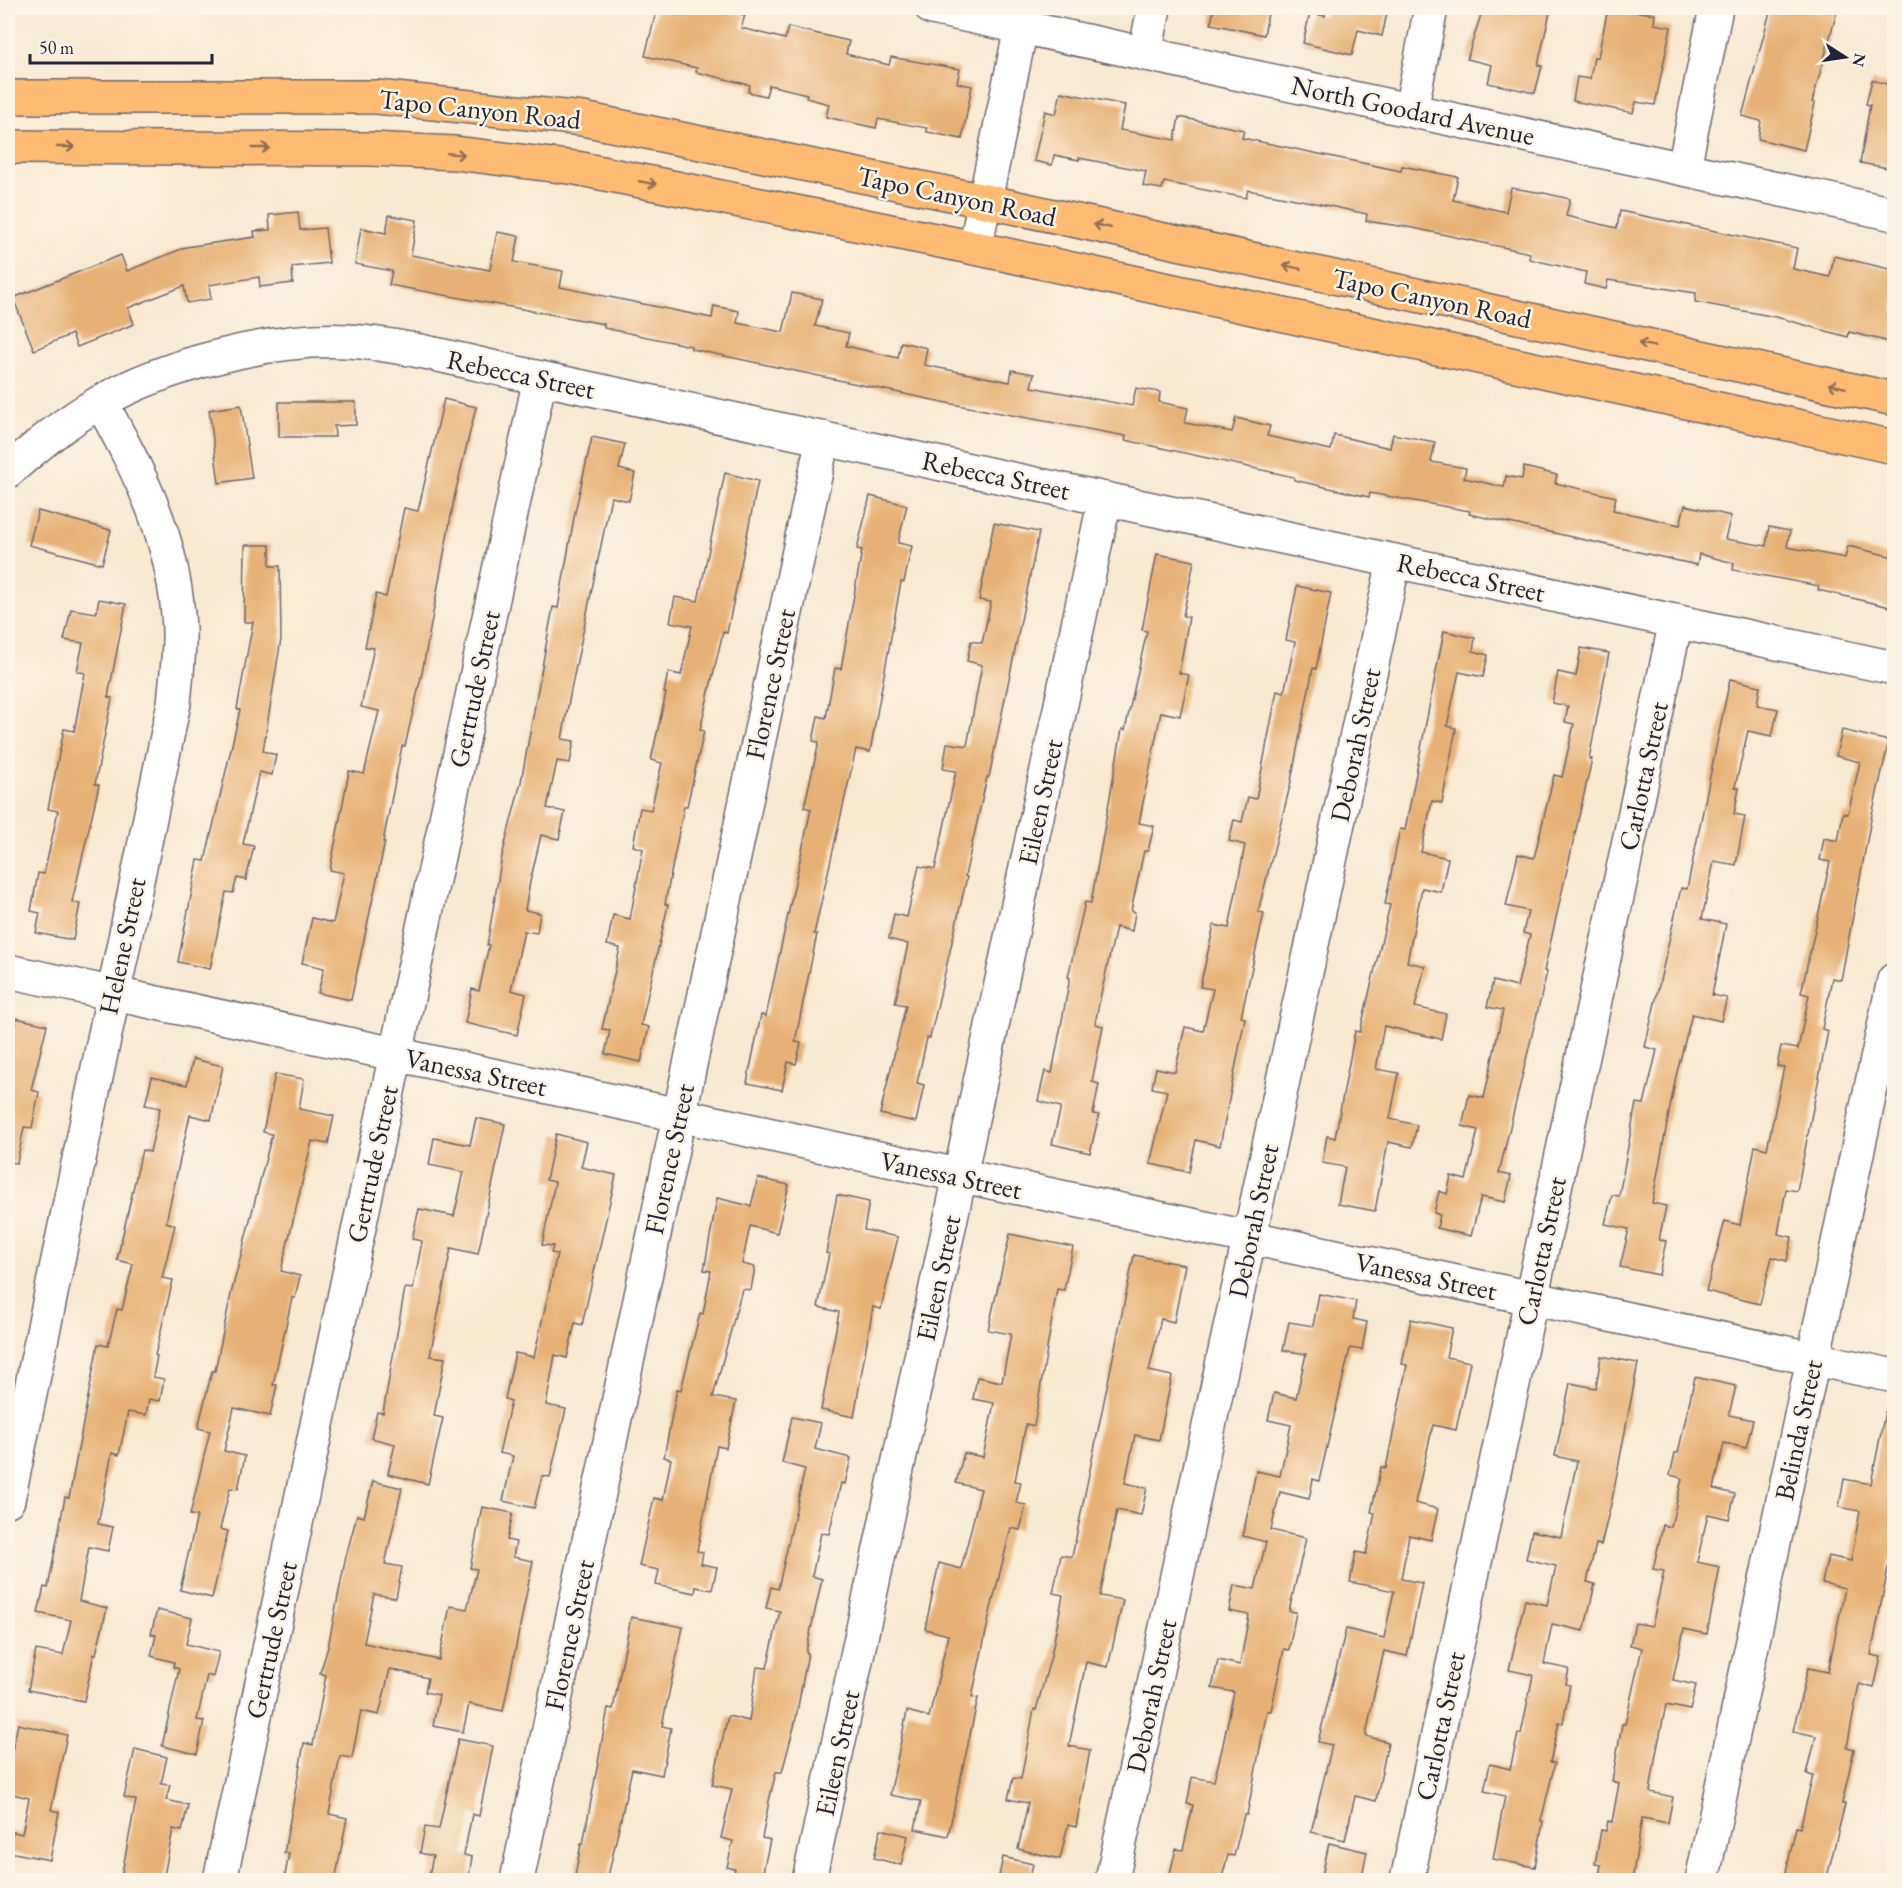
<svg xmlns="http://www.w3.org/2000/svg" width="1902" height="1888" viewBox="0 0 1902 1888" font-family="'EB Garamond',serif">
<rect width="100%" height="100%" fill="#fcf5e5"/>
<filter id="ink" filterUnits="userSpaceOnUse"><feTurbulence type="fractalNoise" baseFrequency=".0167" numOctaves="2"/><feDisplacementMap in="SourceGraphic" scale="12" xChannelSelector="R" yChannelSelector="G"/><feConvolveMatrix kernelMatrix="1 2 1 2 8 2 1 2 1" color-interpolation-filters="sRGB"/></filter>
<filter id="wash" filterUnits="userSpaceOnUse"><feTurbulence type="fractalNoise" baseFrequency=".008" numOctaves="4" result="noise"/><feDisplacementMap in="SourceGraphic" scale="24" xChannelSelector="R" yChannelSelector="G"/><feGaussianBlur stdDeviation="1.35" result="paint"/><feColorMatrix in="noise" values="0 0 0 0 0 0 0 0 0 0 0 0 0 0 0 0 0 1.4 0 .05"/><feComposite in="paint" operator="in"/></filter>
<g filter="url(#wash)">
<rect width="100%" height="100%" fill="#f8e9d1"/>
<g id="blocks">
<g fill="#e7b174">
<path d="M657,8h57l31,7 -4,13 44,11 3,-12 61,14 -3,13 43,11 2,-8 69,12 -3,14 15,3 -10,53 -35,-7v-4l-49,-9 -2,9 -50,-11 3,-13 -23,-6 1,-4 -38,-9 -3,11 -18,-4 2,-7 -54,-13 1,-4 -52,-12z"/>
<path d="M1214,8h55l-5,27 -53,-11z"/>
<path d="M1327,8h38l22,5 -5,23 -24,-6 -6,25 -49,-12 7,-30 15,3z"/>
<path d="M1483,8h68l-13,57 4,1 -7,27 -47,-10 4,-18 -25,-6z"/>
<path d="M1608,8l47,6 -1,10 17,3 -16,78 -19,-3 -3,11 -60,-12 4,-24 13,2 4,-22h4z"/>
<path d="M1771,8h67l-26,94 3,1 -11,47 -46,-11 3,-18 -19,-5z"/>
<path d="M1872,80l22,6v83l-34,-6 10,-58 -4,-1z"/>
<path d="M1061,92l64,13 -5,25 55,10 4,-23 65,13 -2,8 159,33 1,-5 56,11 -5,23 53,12 5,-24 33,5 26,6 -4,17 51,12 3,-17 177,37 -4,21 37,8 4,-21 60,14v73l-45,-11 -1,5 -72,-20 -81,-15 1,-9 -88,-13 -2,9 -22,-5 2,-12 -57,-13 1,-6 -117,-25 -47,-7 1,-7 -56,-12 -63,-12 -2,8 -82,-16 -2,7 -19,-3 3,-15 -67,-13v2l-25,-5 -2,10 -18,-4 11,-50 11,3z"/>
<path d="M298,212l2,18 25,-2 4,35 -37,4 1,16 -33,4 -1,-10 -50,8 2,14 -24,4 -3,-17 -56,22 6,16 -57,23 -5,-13 -38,16 -21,-52 108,-43 6,16 59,-24 69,-10 -1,-6 16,-1 -1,-15z"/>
<path d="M389,215l28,5 -6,35 79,15 7,-38 22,4 -5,26 49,9 -3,16 152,31 2,-12 25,5 -2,12 46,9 9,-39 30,6 -7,27 34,7 -3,13 52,12 3,-16 26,6 -3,17 86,17 2,-12 22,4 -3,13 101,19 4,-18 24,4 -1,10 29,6 -3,15 47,9 4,-14 34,8 -3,10 64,14 3,-15 56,13 3,-14 42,8 -4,20 35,6 -2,10 40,9 2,-11 16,3 2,-12 33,8 -2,8 61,14 -3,13 67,15 5,-20 46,11 -6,23 41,7 3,-19 21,4 -3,16 58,11 3,-12 46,11v33l-4,17 -72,-17 1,-4 -86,-16 1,-7 -35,-9 -2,11 -228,-51 1,-3 -100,-18 -1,4 -75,-17v-3l-169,-37 1,-4 -174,-32 -261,-55v-3l-87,-18v-4l-215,-39 3,-14 -37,-7 6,-36 25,5z"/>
<path d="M444,399l32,8 -21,87 -33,179 -17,73h-3l-19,96h2l-34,158 -33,-7 6,-25 -22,-5 10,-45 21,5 11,-50 -14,-3 19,-99 15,3 15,-63 -18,-4 13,-59 -9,-1 11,-53 10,3 18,-89 14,3z"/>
<path d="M279,402h77v23l-22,1 1,11h-56z"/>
<path d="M241,405l11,73 -33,5 -10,-73z"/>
<path d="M592,437l33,7 -6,25 16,4 -6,28 -18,-4 -40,193 -9,49 12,2 -4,22 -13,-2 -10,47 18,4 -6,27 -18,-4 -11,47 -5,28 15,3 -3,20 -13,-2 -13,59 15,4 -9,41 -52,-12 7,-34 7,2 10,-46h-2l15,-89 19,-74 32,-175 5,1 17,-96z"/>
<path d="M725,473l33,8 -31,152 -4,-1 -23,98 4,1 -17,75h-3l-19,98 3,1 -27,120 8,2 -8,35 -36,-8 5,-24 -8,-1 18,-81 -13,-3 6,-30 17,4 13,-70 -10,-3 7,-38 11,2 11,-47 -11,-3 15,-67h-2l4,-21 13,3 11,-49 -22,-4 5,-25 23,4z"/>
<path d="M870,496l37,9 -9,38 14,3 -8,36h-3l-31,170 -14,-3 -42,185h3l-22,108 6,1 -5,21 -8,-2 -6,28 -35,-7 14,-68 5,1 45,-207 -7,-2 15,-65 -6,-1 5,-25 8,2 9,-50 6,1 21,-119 -5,-1z"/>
<path d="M38,511l73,19 -9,34 -73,-19z"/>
<path d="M994,523l45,9 -50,245h-2l-22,99 2,1 -37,161h-3l-10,45 7,2 -8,37 -36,-8 26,-109 -11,-2 13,-59 -19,-5 5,-25 13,3 12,-51 16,3 21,-98 -13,-2 4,-26 20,3 15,-81 -15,-4 4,-20 11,2 9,-41 -12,-2z"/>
<path d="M245,545h25v21h10l1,73 -18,112 13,4 -4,20 -13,-3 -16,72 11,2 -8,34 -9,-2 -4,15 -7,-1 -16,77 -32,-7 20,-102 7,1 35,-151 -3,-1 16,-87h-9z"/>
<path d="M1157,554l37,7 -11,55 6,1 -10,56 10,2 -9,41 -19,-4 -22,111 15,3 -6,25h-4l-13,60 4,1 -3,19 -16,-4 -17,76 -4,21 8,2 -11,56 7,2 -6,30 6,1 -9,38 -38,-9 9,-37 -23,-6 7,-30 7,2 18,-95 -2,-1 17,-75 6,1 31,-174 3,1 22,-99 -5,-1z"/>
<path d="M1297,586l34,7 -15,76 -3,-1 -23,118 -32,126 6,1 -23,104 4,1 -25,128 -24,-6 -7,32 -39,-8 17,-73 -15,-3 4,-20 19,4 10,-45 18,4 10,-42 -13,-2 14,-62 15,3 16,-83 -16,-4 5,-21 8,2 6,-25 8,2 21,-108 7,2 11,-51 -9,-2z"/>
<path d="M99,599l27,5 -18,93 4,1 -17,86 4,1 -27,117 8,2 -7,36 -37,-7 4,-20 -9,-2 7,-38 6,1 14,-63 -10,-2 16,-80 10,2 11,-58 -8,-2 6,-28 -19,-3 7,-31 25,4z"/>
<path d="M1444,631l31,7 -2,13 15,4 -5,22 -24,-5 -12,54 9,2 -14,75 -10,-2 -11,51 27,6 -7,34 -19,-4 -15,74 18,4 -10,41 31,7 -5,25 -57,-13 -8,43 23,4 -9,46 27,6 -5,22 -24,-5 -13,69 -37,-7 7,-37 -23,-4 5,-27 8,2 20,-107 5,1 30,-127 -5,-1 15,-75 5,1z"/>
<path d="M1581,648l28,5 -20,106h3l-48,212 3,1 -48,201 12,3 -6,26 -24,-5 -10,39 -34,-8 3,-13 -6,-2 5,-22 8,3 4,-18 15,4 12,-50 -16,-4 7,-31 15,3 19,-88 -16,-3 6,-26 24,6 13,-52 -7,-2 5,-22 -22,-5 12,-52 16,4 20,-83 8,2 12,-53 -9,-2 3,-16 -16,-3 6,-31 18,4z"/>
<path d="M1730,679l30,7 -3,19 21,4 -6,27 -24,-5 -13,56 4,1 -5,26 11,2 -9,49 -22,-4 -12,58 24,5 -14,71 15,3 -6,23 -29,-7 -16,62 -24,127 14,3 -7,34 7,1 -7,34 -39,-8 9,-38 -24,-5 7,-29 7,1 17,-93 8,1 13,-54 -12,-3 36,-159 6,1z"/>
<path d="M1842,730l47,11 -18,78 -30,161 -9,-2 -10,51 6,2 -31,160 -11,-2 -8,45 14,3 -5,24 -15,-4 -12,47 -54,-13 19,-70 15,4 15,-79 12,3 17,-82 -7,-1 4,-20 17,3 11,-54 -8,-2 29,-131 -10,-2 4,-22 14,3 5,-28 5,1 12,-52 -24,-6z"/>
<path d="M16,1018l31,7 -16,65 8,2 -7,36 -8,-1 -7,36 -9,-1v-139l7,2z"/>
<path d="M193,1059l30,7 -12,54 -21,-5 -24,107 9,3 -13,53 11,2 -18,75 2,1 -4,21 11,2 -4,22 -11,-2 -3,16 -18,-3 -9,43 -7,-2 -14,71 15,3 -5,24 -19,-4 -10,54 28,7 -11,46h-2l-10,47 -56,-11 8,-40 27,5 8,-35 -33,-7 6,-26 4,1 17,-91 4,1 29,-154 10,2 9,-37 5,1 11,-46 -16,-4 25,-110 8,2 10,-44 -15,-3 7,-28 35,8z"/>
<path d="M275,1074l29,5 -5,30 35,7 -6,28 -16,-3 -31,130 19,5 -5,22h-3l-19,87h4l-7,31 -36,-8 -10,43 21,5 -7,33 -8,-1 -10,41 8,2 -16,67 -32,-8 17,-74 -7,-1 20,-84 -12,-3 14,-57h3l16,-77 41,-160 -9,-2z"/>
<path d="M476,1118l29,6 -27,130 -27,-6 -21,108 15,2 -11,58 9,2 -15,66 -40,-10 7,-30 -24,-6 6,-26 6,1 22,-125 8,1 9,-48 -10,-2 7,-30 35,7 10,-44 -35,-7 5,-27 36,7z"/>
<path d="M556,1134l31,8 -6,25 35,8 -34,150 -7,-2 -8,35 -12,-3 -9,50 20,4 -16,68 -8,-1 -8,32 -31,-7 10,-45 -14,-3 12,-52 -6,-2 10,-46 19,4 23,-103 -6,-1 2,-7 -11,-1 13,-63 -9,-2z"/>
<path d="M758,1178l31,7 -12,48 -27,-7 -8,38 13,3 -4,23 -9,-1 -29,108 23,4 -10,47 -9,-2 -20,105 6,1 -2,12 16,3 -5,23 -16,-3 -1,6 -39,-8 3,-15 -20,-4 15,-68 9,2 8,-41 -7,-2 13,-68 4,1 19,-77 3,1 8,-43 -7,-1 13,-72 34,8z"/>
<path d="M837,1195l32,7 -5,28 34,7 -17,72 -8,-2 -19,110 -33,-7 18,-98 -21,-5 11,-53 -3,-1z"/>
<path d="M1010,1234l63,13 -9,43 -7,-1 -23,137 -8,-2 -11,57 6,1 -5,21 10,2 -6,25 -9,-2 -21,85 -18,84 6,1 -30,138 -33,-7 6,-28 -31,-6 17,-84 22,6 11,-46 8,-36 -23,-6 14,-66 22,6 20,-80 -25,-6 8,-30 19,4 11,-54 -21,-4 4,-22 25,5 9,-48 -23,-4z"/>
<path d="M1134,1255l51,10 -11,57 -13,-3 -12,52 23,5 -13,64 -24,-5 -10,48 22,5 -6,27 -24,-5 -17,86 23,4 -15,67 -22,-5 -17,84 21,4 -14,77 -8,-2 -8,34 -42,-10 10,-46 -20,-4 5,-21 8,1 13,-70 2,1 15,-54 12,-61 -10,-2 8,-38 11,2z"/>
<path d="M1319,1294l37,7 -3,18 14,3 -5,28 -12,-2 -31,133 -6,-2 -4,20 -29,-7 -9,38 35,8 -17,73 7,1 -7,38 -5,-1 -13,62h-4l-20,104h-3l-10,41 -6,-1 -7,26h-53l8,-32 7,1 10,-45 -6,-1 5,-27 22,4 8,-32 12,-57 -22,-4 6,-28 22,5 9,-50 -20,-4 5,-26 21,4 11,-47 -23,-6 13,-65 24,5 11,-51 -23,-5 6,-27 22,5 10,-44 -23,-4 6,-28 24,4z"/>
<path d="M1411,1319l41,9 -6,29 24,5 -14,68 -23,-5 -18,78 23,6 -7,31 -22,-5 -8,44 21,4 -15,73 -23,-5 -11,48 -7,37 22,6 -12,59 -21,-5 -10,44 -34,-8 21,-87 -14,-3 28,-113 38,9 10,-47 -44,-9 6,-30 10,2 9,-41 -4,-1 10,-45 5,1 21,-103 -5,-1z"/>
<path d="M1601,1356l37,7 -26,137 -11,45 -5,-1 -9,38 8,2 -11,47 -32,-7 -8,40 25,5 -3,15 4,1 -7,38h-4l-9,39 5,1 -14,58 2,1 -8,45 -42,-8 12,-63 -21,-5 6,-27 20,5 8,-35h3l12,-59 -24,-5 16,-70 22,5 9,-39 -30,-7 6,-28 29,6 16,-76 -22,-5 15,-73 26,5z"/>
<path d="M1695,1377l41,9 -7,29 24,5 -7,28 -22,-5 -10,46 21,5 -6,25 -21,-5 -11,48 23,5 -13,67 -23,-5 -11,51 23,5 -6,25 -24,-5 -10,49 -6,38 23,5 -5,26 -26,-5 -10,63h-34l3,-16 -6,-1 6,-34 5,1 2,-10 4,1 7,-39 -7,-2 10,-57h3l17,-76 -12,-3 5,-22 17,3 12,-55 -11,-2 10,-44 8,2 11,-49 -12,-3 5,-22h3z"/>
<path d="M1885,1412l9,1v146l-4,-1 -19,97 10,2 -7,31 -15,-4 -12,63 7,2 -12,55h3l-19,77h-42l12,-54 4,1 13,-52 -6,-2 9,-38 -23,-5 15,-63 20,4 17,-84 -23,-5 6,-27 23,5 9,-50 -21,-4 5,-28 27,5z"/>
<path d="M792,1417l29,6 -6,26 36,9 -6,26 -4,-1 -12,51 -8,-1 -9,43 10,3 -16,73 2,1 -13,70 -13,49h-6l-7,29 -7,37 8,2 -9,41h-29l3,-12 -8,-2 6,-26 -12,-3 11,-49 -20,-4 16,-69 21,5 8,-54 10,1 13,-57 -14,-3 5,-21 7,2 27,-120 -23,-6z"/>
<path d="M373,1481l29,7 -17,76 17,3 -6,31 -22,-4 -10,49 75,17 11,-54 17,3 10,-40 -7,-1 12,-61 31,6 -6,27 9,2 -3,15 20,4 -30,150 -34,-7 -6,28 -30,-6 6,-31 -14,-3 3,-14 -38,-9 -11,46 -18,-4 -9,47 -12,-2 -11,58 18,4 -12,63h-51l5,-28h-5l20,-110 9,2 13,-70 -6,-2 8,-26 18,-91 11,-41 7,2z"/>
<path d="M157,1610l35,8 -6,26 33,8 -6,25 -6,-2 -10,45 7,1 -7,33 -35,-8 17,-77 -6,-2 1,-5 -23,-6 5,-21 -5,-1z"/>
<path d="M631,1617l52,10 -21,99 9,2 -9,47 -30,-6 -25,112h-33l7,-37h2l25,-136 5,1z"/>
<path d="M18,1724l49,11 -16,75 8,2 -9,48 -41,-8 4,-20 9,2 7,-36 -21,-5v-23z"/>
<path d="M458,1739l35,7 -14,70 -7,-2 -8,41 8,2 -4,24h-40l5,-25 -13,-3 5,-26 14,2z"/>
<path d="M135,1749l32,8 -6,27 9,1 -4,15 22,5 -6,26 -9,-2 -10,52h-29l1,-6 -13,-2 14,-73 -12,-3z"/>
<path d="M881,1829l27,7 -7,29 -27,-7z"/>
<path d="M1329,1843l38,9 -6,29h-40z"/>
<path d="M1003,1857l30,7 -4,17h-31z"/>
</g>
</g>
</g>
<g filter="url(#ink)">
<use href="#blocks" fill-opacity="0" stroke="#6d6870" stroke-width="1.5"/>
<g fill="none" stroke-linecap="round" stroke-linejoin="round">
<g stroke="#6d6870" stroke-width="36">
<g id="minor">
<path d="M932,8l962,206"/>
<path d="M1145,54l9,-46"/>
<path d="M1411,110l20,-102"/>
<path d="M1684,168l32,-160"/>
<path d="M975,248l46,-220"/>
<path d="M8,471c29,-25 57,-49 91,-68 64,-38 175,-66 249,-62 64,4 129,24 192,37l1354,290"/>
<path d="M8,971l1886,405"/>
<path d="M8,1500l166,-797c2,-24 6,-50 5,-74 -4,-89 -37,-151 -78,-227"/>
<path d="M220,1880l320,-1502"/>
<path d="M517,1880l306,-1442"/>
<path d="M809,1880l296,-1381"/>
<path d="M1112,1880l282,-1319"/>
<path d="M1407,1880l269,-1259"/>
<path d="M1702,1880l192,-900"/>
</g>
</g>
<g stroke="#6d6870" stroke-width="36">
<g id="major">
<path d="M8,97h369l206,22 402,82 909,198"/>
<path d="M8,147l362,2 85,4 121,15 399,80 919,199"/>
</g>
</g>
<use href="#minor" stroke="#fff" stroke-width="33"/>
<use href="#major" stroke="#ffbb71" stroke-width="33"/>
</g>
<defs><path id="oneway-shaft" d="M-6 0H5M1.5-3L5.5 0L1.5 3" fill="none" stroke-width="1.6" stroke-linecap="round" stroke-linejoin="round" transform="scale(1.5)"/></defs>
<g stroke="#906e56">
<use href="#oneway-shaft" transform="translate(66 147)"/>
<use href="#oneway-shaft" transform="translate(261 148)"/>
<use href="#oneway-shaft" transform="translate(456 154) rotate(5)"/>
<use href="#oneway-shaft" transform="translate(648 183) rotate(11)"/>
<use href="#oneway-shaft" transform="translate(1102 226) rotate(-168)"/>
<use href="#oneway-shaft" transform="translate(1292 267) rotate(-168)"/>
<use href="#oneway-shaft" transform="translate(1647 345) rotate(-168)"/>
<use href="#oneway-shaft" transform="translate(1837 386) rotate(-168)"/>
</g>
</g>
<g text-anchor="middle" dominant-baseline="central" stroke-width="5" stroke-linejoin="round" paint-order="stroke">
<g font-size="27" fill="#22223b" stroke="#fcf5e5">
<text transform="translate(480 109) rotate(6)">Tapo Canyon Road</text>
<text transform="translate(1413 110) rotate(12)">North Goodard Avenue</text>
<text transform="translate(957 196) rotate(12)">Tapo Canyon Road</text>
<text transform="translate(1432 298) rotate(12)">Tapo Canyon Road</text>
<text transform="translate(521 374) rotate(12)">Rebecca Street</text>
<text transform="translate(996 475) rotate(12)">Rebecca Street</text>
<text transform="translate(1471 577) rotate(12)">Rebecca Street</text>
<text transform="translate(770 684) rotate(-78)">Florence Street</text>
<text transform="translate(474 689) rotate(-78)">Gertrude Street</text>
<text transform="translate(1355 745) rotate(-78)">Deborah Street</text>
<text transform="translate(1643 776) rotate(-78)">Carlotta Street</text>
<text transform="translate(1040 802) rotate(-78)">Eileen Street</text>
<text transform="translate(122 946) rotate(-78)">Helene Street</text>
<text transform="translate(476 1072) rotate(12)">Vanessa Street</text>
<text transform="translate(669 1159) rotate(-78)">Florence Street</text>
<text transform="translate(372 1164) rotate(-78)">Gertrude Street</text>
<text transform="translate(951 1175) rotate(12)">Vanessa Street</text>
<text transform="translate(1253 1221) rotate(-78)">Deborah Street</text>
<text transform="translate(1541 1251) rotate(-78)">Carlotta Street</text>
<text transform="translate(1426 1276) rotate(12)">Vanessa Street</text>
<text transform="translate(938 1278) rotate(-78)">Eileen Street</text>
<text transform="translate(1798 1430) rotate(-78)">Belinda Street</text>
<text transform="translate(569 1635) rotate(-78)">Florence Street</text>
<text transform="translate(271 1640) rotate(-78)">Gertrude Street</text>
<text transform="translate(1151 1696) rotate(-78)">Deborah Street</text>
<text transform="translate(1440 1726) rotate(-78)">Carlotta Street</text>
<text transform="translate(837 1753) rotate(-78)">Eileen Street</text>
</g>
</g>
<rect width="1902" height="1888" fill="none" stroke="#fcf5e5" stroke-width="30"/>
<g transform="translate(1845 57) rotate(102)" stroke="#fcf5e5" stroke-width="4.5" paint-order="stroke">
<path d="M0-4.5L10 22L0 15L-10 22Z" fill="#22223b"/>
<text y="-9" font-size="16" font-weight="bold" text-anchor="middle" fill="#22223b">N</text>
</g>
<path d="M30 54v9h182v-9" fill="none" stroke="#22223b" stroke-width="3"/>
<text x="39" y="54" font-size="18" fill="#22223b" stroke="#fcf5e5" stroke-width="4.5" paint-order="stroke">50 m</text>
</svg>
